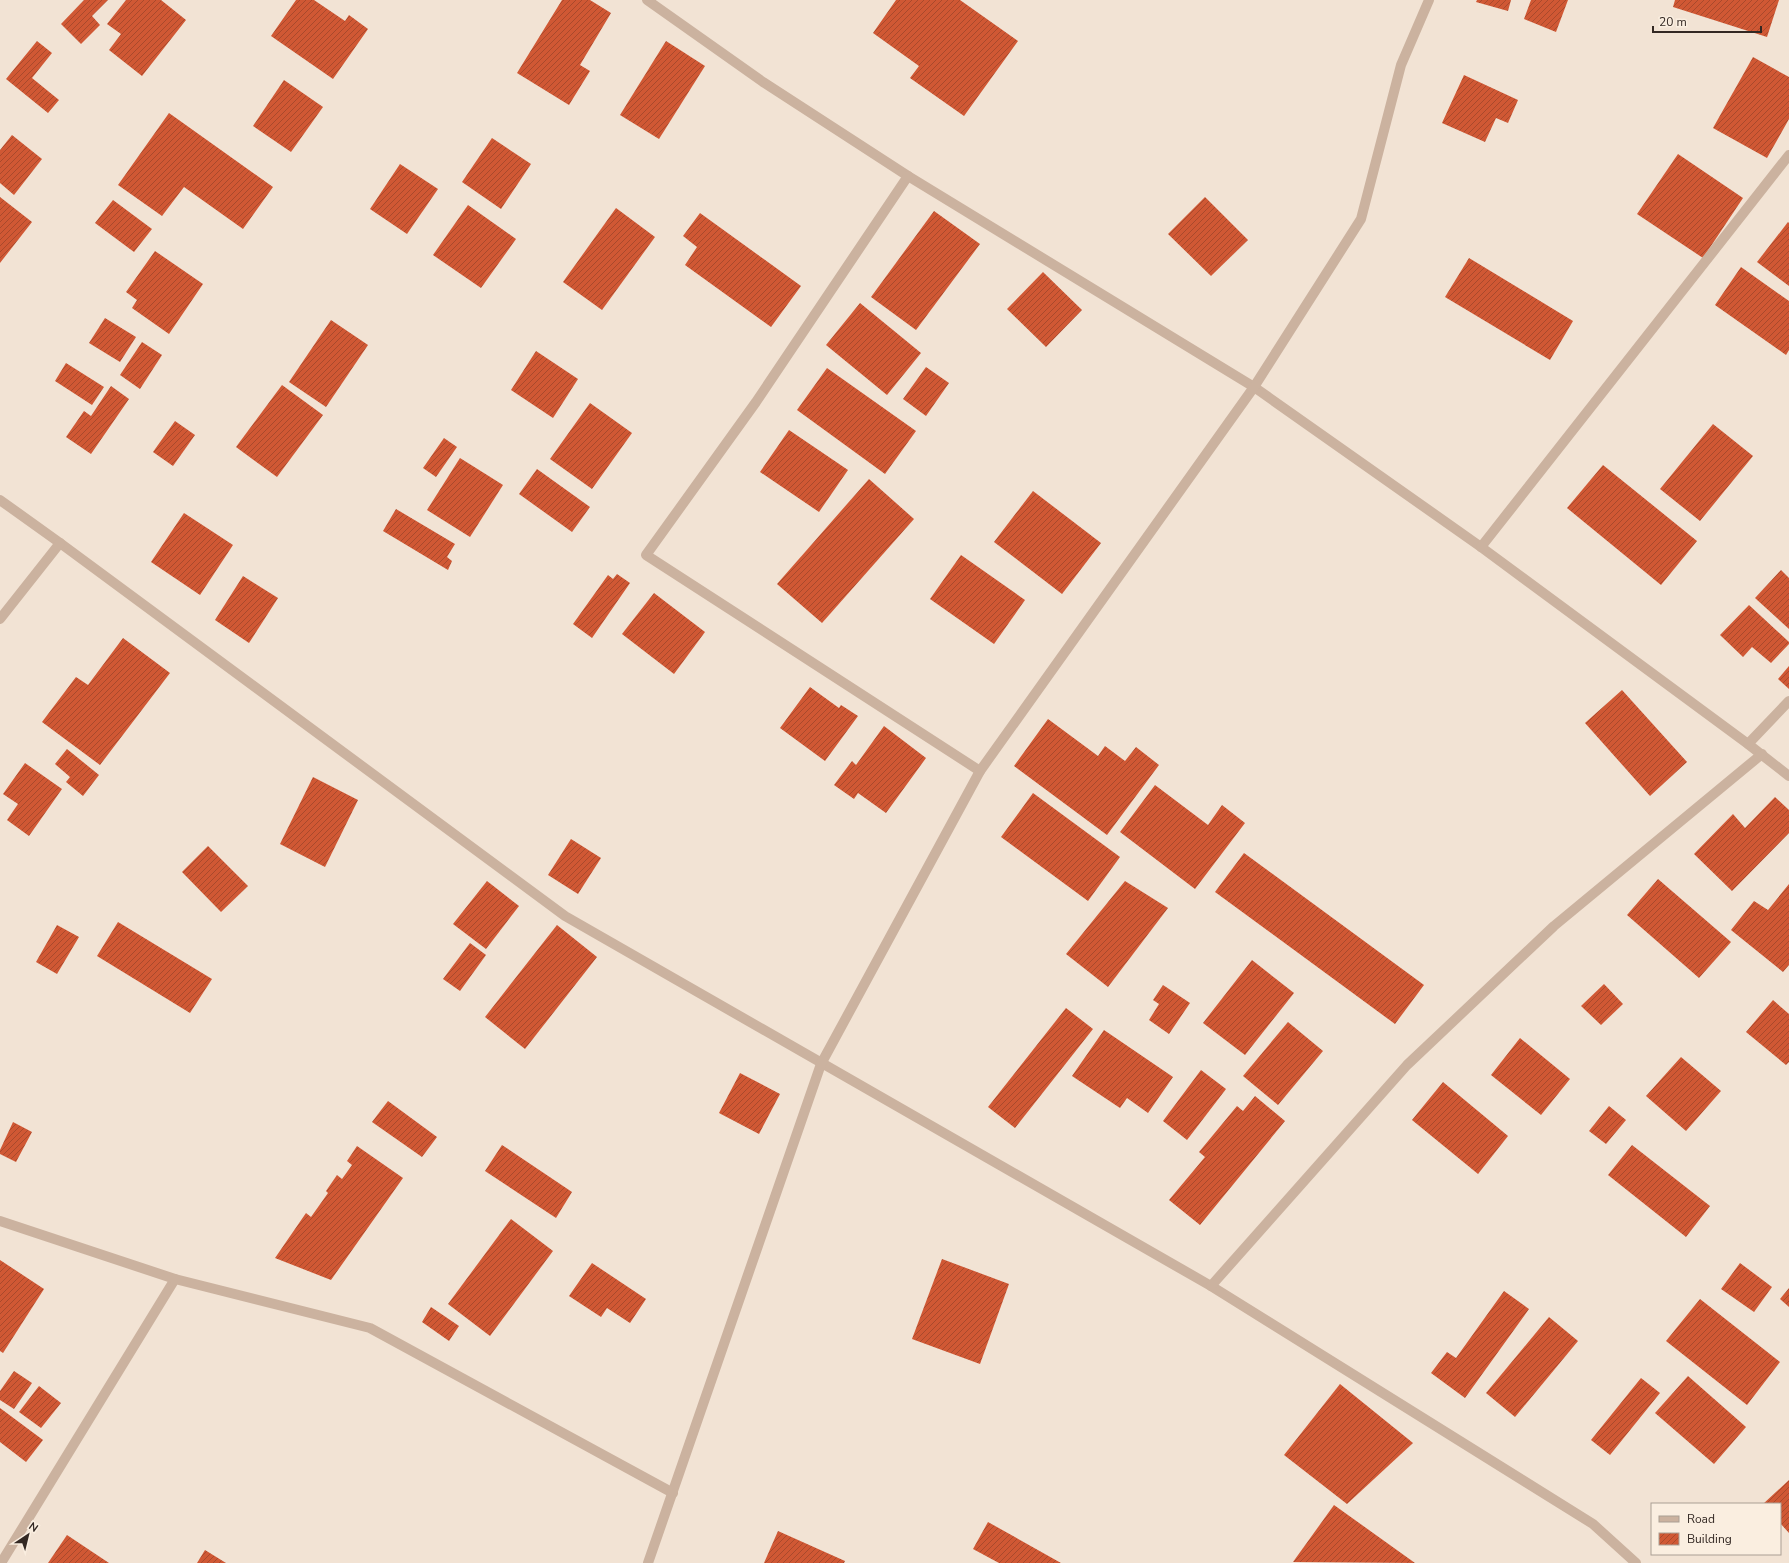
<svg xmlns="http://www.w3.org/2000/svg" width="1789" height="1563" viewBox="0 0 1789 1563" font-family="'Nunito Sans',sans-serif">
<defs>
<pattern id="building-hatch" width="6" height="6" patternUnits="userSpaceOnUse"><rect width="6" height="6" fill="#d05834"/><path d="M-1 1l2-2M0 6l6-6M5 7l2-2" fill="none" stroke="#a9492c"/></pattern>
</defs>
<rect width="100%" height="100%" fill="#f2e3d4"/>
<g fill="url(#building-hatch)">
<path d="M84,0h24l-16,16 8,9 -19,19 -20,-20z"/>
<path d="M126,0h35l25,20 -44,56 -33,-26 12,-16 -14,-10z"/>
<path d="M296,0h18l31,21 4,-6 19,14 -35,50 -62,-43z"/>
<path d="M562,0h28l21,13 -31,52 10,6 -21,34 -52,-32z"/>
<path d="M896,0h64l58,41 -54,75 -54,-38 9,-12 -46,-33z"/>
<path d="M1477,0h34l-3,11 -32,-9z"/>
<path d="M1531,0h37l-12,32 -32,-13z"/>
<path d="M1675,0h104l-12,37 -94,-30z"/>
<path d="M37,41l15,12 -20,25 27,22 -11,13 -42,-34z"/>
<path d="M666,41l39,25 -46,73 -39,-24z"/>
<path d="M1753,57l36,20v42l-22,39 -54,-30z"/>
<path d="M1464,75l54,25 -10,23 -12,-5 -11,24 -43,-19z"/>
<path d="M284,80l39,27 -32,45 -38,-26z"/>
<path d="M169,113l104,74 -30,42 -59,-42 -22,29 -44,-31z"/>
<path d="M12,135l30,24 -28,36 -14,-12v-33z"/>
<path d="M492,138l39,26 -30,45 -39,-27z"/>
<path d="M1678,154l65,44 -40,60 -66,-44z"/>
<path d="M400,164l38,25 -31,45 -37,-25z"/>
<path d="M0,197l32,25 -32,41z"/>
<path d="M1205,197l43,43 -37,36 -43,-42z"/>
<path d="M113,200l39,29 -18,23 -39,-29z"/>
<path d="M468,205l48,34 -35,49 -48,-33z"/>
<path d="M616,208l39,29 -53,73 -39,-28z"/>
<path d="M934,211l46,33 -64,86 -45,-33z"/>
<path d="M700,213l101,73 -30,41 -86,-62 12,-18 -14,-11z"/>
<path d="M1788,222l1,1v63l-32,-24z"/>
<path d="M155,251l48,33 -34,50 -37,-26 5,-8 -11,-8z"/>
<path d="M1469,258l104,63 -23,39 -105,-63z"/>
<path d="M1741,267l48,34v49l-3,5 -71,-50z"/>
<path d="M1043,272l39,38 -36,37 -39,-38z"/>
<path d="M860,303l61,50 -34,42 -61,-50z"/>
<path d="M105,318l31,19 -16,25 -31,-19z"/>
<path d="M331,320l37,25 -42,62 -37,-25z"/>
<path d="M142,342l20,13 -22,34 -20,-14z"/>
<path d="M536,351l42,28 -25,39 -42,-28z"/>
<path d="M66,363l38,24 -12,18 -37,-24z"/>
<path d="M926,367l23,16 -23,33 -23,-17z"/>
<path d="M827,368l89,63 -31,43 -88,-64z"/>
<path d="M282,385l41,30 -46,62 -41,-30z"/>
<path d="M111,386l18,13 -38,55 -25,-17 18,-26 7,5z"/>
<path d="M590,403l42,30 -40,56 -42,-30z"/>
<path d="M175,421l20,14 -22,31 -20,-14z"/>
<path d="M1713,424l40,32 -53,65 -40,-32z"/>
<path d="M789,430l59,40 -29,42 -59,-40z"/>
<path d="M444,438l13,9 -21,30 -13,-9z"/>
<path d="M460,458l43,27 -33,52 -43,-27z"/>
<path d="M1603,465l94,76 -36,44 -94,-77z"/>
<path d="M537,469l53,38 -18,25 -53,-38z"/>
<path d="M869,479l45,40 -92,104 -45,-39z"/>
<path d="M1033,491l68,52 -39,51 -68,-52z"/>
<path d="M396,509l59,35 -8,13 5,4 -4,9 -65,-39z"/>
<path d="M184,513l49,32 -33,50 -49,-33z"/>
<path d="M961,555l64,45 -31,44 -64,-45z"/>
<path d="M1781,570l8,8v51l-34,-31z"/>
<path d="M617,574l13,9 -38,55 -19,-14 35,-49 5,4z"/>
<path d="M243,576l35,22 -29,45 -34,-23z"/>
<path d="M654,593l51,39 -31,42 -52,-40z"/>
<path d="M1749,605l40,37v2l-18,19 -19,-16 -9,10 -23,-22z"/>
<path d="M123,638l47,35 -70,92 -58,-43 34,-45 12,8z"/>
<path d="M1789,666v23l-11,-10z"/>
<path d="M810,687l29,21 2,-3 17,11 -33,45 -45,-33z"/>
<path d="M1622,690l65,72 -37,34 -65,-73z"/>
<path d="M1048,719l50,37 7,-10 20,15 11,-14 23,18 -52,70 -93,-69z"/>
<path d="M884,726l42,32 -40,55 -28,-20 -4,6 -20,-14 18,-24 4,4z"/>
<path d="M67,749l32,26 -16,21 -17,-14 4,-5 -15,-13z"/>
<path d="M25,763l37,26 -33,47 -22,-16 11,-16 -15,-10z"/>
<path d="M313,777l45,23 -33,67 -45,-23z"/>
<path d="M1155,785l53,40 14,-20 23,18 -50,66 -75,-57z"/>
<path d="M1033,793l87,64 -32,44 -87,-64z"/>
<path d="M1775,797l14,13v23l-57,58 -38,-37 39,-40 12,14z"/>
<path d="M571,839l30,19 -23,36 -30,-19z"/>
<path d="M208,846l40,40 -27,26 -39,-40z"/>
<path d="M1244,853l180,132 -29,39 -180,-132z"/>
<path d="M1658,879l73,63 -32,36 -72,-63z"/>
<path d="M487,881l32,25 -33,43 -33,-25z"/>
<path d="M1125,881l43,27 -60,79 -42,-33z"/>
<path d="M1789,884v81l-6,7 -52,-42 23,-29 14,9z"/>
<path d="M118,922l94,57 -22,34 -93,-57z"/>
<path d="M57,925l22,12 -22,37 -21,-12z"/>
<path d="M557,925l40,32 -72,92 -40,-32z"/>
<path d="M470,943l16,12 -26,36 -17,-12z"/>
<path d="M1252,960l42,33 -49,62 -42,-32z"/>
<path d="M1604,984l19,20 -22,21 -20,-19z"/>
<path d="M1163,985l27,18 -21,31 -20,-14 10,-16 -6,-4z"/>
<path d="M1773,1000l16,14v48l-3,3 -40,-33z"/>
<path d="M1066,1008l27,21 -78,99 -27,-21z"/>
<path d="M1288,1022l35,29 -45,54 -35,-29z"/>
<path d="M1104,1030l69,47 -25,36 -21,-15 -7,10 -48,-32z"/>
<path d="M1520,1038l50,41 -29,36 -50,-40z"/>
<path d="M1681,1057l40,34 -35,40 -40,-35z"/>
<path d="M1201,1070l25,19 -39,51 -24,-19z"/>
<path d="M740,1073l40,21 -21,40 -40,-21z"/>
<path d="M1443,1082l65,54 -30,38 -66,-54z"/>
<path d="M1255,1096l30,25 -85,104 -31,-25 36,-43 -6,-5 38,-46 6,5z"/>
<path d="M388,1101l49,36 -15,20 -50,-35z"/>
<path d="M1609,1106l17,14 -20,24 -17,-13z"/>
<path d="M13,1122l19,10 -16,30 -16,-8v-4z"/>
<path d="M502,1145l70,47 -16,26 -71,-47z"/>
<path d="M1632,1145l78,61 -24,31 -78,-62z"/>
<path d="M357,1146l46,32 -72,102 -56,-22 31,-45 5,4 17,-24 -2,-2 11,-16 5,4 10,-14 -5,-4z"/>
<path d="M511,1219l42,32 -63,85 -42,-32z"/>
<path d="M942,1259l67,25 -29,80 -68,-25z"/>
<path d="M0,1260l44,29 -41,64 -3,-2z"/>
<path d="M592,1263l54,36 -16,24 -23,-15 -6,9 -32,-21z"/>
<path d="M1740,1263l32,24 -18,25 -33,-23z"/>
<path d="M1789,1288v19l-9,-8z"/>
<path d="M1504,1291l25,18 -64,89 -34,-25 16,-21 9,6z"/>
<path d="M1700,1299l80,63 -33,43 -81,-64z"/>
<path d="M431,1307l28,19 -10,15 -27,-19z"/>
<path d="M1549,1317l29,24 -63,76 -29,-24z"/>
<path d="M14,1371l18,12 -18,26 -14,-9v-9z"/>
<path d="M1688,1376l58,51 -32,37 -59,-51z"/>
<path d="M1641,1378l19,15 -50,62 -19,-15z"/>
<path d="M1340,1384l73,59 -66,61 -63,-49z"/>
<path d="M39,1386l22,17 -20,25 -22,-16z"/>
<path d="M0,1408l43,32 -17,22 -26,-20z"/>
<path d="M1789,1480v53l-9,-10v-19h-17z"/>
<path d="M1334,1505l81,58 -122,-1z"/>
<path d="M988,1522l73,41h-62l-26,-14z"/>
<path d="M778,1531l67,30 -1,2h-80z"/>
<path d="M67,1535l42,28h-61z"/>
<path d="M205,1550l21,13h-29z"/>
</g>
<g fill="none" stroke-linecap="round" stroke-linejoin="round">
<path stroke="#cbb29f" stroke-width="10" d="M1,1563l174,-284"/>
<g stroke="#cbb29f" stroke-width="10">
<path d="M647,0l116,82 145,94 346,211 227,160 267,197 41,32"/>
<path d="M908,176l-152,226 -110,153 334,216"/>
<path d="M0,500l60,43 505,373 646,370 382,238 43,39"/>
<path d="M1481,547l308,-392"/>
<path d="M0,619l60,-76"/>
<path d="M1748,744l41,-43"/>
<path d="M0,1221l175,58 195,49 303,165"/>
<path d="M1211,1286l196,-221 147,-139 208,-172"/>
<path d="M648,1563l173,-499 159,-293 274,-384 107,-168 40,-154 28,-65"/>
</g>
</g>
<rect x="1651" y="1503" width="130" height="52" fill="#faeee0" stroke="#aa9f94"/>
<rect x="1659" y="1516" width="20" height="6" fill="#cbb29f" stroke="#aa9f94"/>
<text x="1687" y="1523" font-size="12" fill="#332823">Road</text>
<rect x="1659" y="1533" width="20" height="12" fill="url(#building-hatch)" stroke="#aa9f94"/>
<text x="1687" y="1543" font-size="12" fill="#332823">Building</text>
<g transform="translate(28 1535) rotate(35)" stroke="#faeee0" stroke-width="3" paint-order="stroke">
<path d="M0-3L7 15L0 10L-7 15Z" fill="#332823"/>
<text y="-6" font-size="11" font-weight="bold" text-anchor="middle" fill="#332823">N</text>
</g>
<path d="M1653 26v6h108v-6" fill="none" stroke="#332823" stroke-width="2"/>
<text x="1659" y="26" font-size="12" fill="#332823" stroke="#faeee0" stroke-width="3" paint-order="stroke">20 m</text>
</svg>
